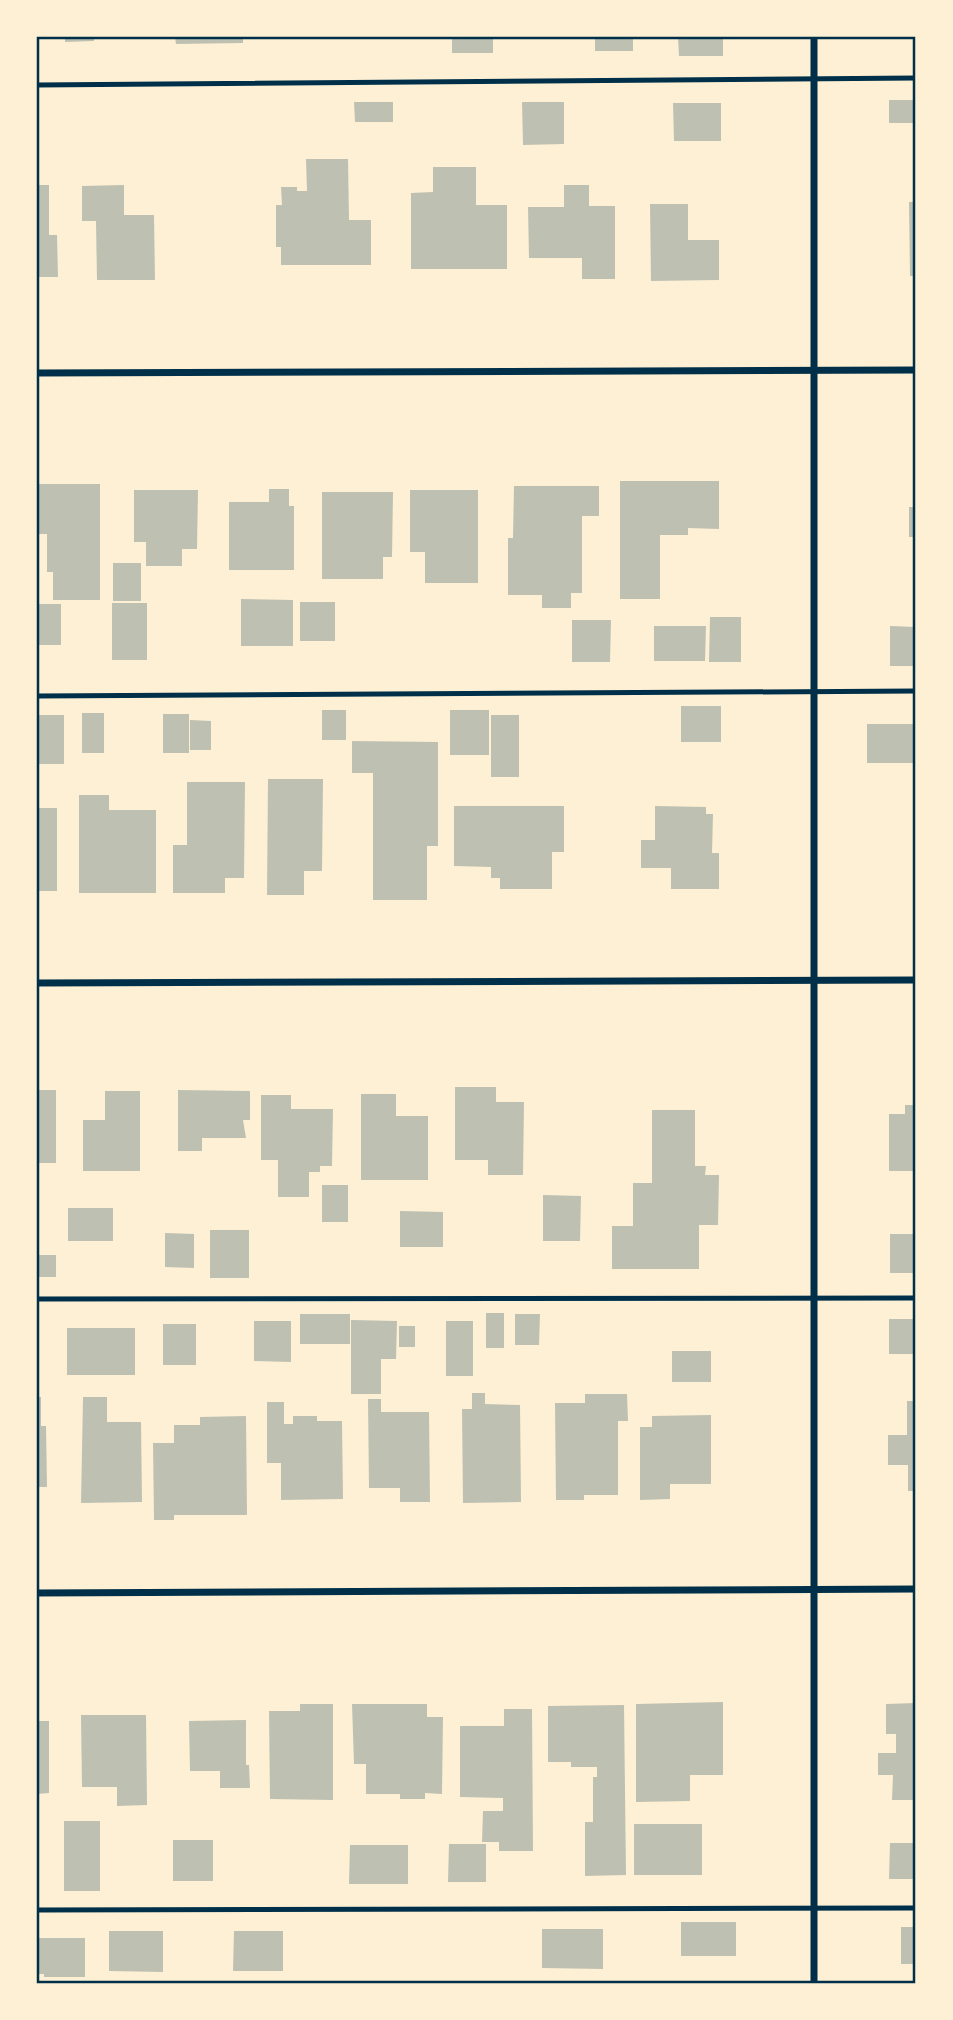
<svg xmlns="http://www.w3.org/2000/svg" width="953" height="2020" viewBox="0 0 953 2020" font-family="Bitter,serif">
<rect width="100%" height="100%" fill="#fdf0d5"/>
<g fill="#bec0b2">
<path d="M65,37h29v4l-29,1z"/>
<path d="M175,37h68v6l-67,1z"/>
<rect x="452" y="37" width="41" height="16"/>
<rect x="595" y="37" width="38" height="14"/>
<path d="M678,37h45v19h-44z"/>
<rect x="889" y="100" width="27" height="23"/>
<path d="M354,102h39v20h-38z"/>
<path d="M522,102h42v42l-41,1z"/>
<path d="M673,103h48v38h-47z"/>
<path d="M306,159h42l1,61h22v45h-90v-18h-5v-42h6l-1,-18h16v4h10z"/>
<path d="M433,167h43v38h31v64h-96v-76l22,-1z"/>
<path d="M37,185h12v50h8l1,42h-21z"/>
<path d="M124,185v30h30l1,65h-58l-1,-59h-14v-35z"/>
<path d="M564,185h25v21h26v73h-33v-21h-53l-1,-51h36z"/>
<path d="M909,202h7v74h-6z"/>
<path d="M650,204h38v36h31v40l-68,1z"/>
<path d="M620,481h99v48l-31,-1v7h-28v64h-40z"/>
<path d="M38,484h62v116h-47v-28h-6v-38h-9z"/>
<path d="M514,486h85v30h-17v77h-11v15h-29v-13h-34v-57h5z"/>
<path d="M269,489h20v17h5v64h-65v-68h40z"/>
<path d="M134,490h64l-1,59h-15v17h-36v-24h-12z"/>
<path d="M410,490h68v93h-53v-31h-15z"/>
<path d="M322,492h71l-1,65h-9v22h-61z"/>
<rect x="909" y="507" width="7" height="30"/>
<rect x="113" y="563" width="28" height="38"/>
<path d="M241,599l52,1v46h-52z"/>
<rect x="300" y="602" width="35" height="39"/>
<rect x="112" y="603" width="35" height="57"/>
<rect x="37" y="604" width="24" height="41"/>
<path d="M710,617h31v45h-32z"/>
<path d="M572,620h39l-1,42h-38z"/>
<path d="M654,626h52l-1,35h-51z"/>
<path d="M890,626l26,1v39h-26z"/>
<rect x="681" y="706" width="40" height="36"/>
<rect x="322" y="710" width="24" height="30"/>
<rect x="450" y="710" width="39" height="45"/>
<rect x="82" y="713" width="22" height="40"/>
<rect x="163" y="714" width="26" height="39"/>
<rect x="37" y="715" width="27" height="49"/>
<rect x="491" y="715" width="28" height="62"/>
<path d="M190,720l21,1v29h-21z"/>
<rect x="867" y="724" width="49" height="39"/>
<path d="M352,741l86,1v104h-11v54h-54v-127h-21z"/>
<path d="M268,779h55l-1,92h-18v24h-37z"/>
<path d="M187,782h58l-1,96h-19v15h-52v-48h14z"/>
<path d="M79,795h30v15h47v83h-77z"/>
<path d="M454,806h110v46h-12v37h-52v-11h-9v-11l-37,-1z"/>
<path d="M655,806l51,1v7h7l-1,39h7v36h-48v-21h-30v-28h14z"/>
<rect x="37" y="808" width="20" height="83"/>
<path d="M455,1087h41v15h28l-1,73h-35v-15h-33z"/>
<rect x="37" y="1090" width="19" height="73"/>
<path d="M178,1090l72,1v29h-7l3,18h-44v13h-24z"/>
<path d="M105,1091h35v80h-57v-51h22z"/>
<path d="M361,1094h35v22h32v64h-67z"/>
<path d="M261,1095h30v14h42l-1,57h-12v6h-11v25h-31v-37h-17z"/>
<path d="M905,1105h11v66h-27v-57h16z"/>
<path d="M652,1110h43v56h11l-1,9h14l-1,50h-19v44h-87v-43h21v-43h19z"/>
<rect x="322" y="1185" width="26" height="37"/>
<path d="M543,1195l38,1 -1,45h-37z"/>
<rect x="68" y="1208" width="45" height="33"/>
<path d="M400,1211l43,1v35h-43z"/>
<rect x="210" y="1230" width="39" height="48"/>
<path d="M165,1233l29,1v34l-29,-1z"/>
<rect x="890" y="1234" width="26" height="39"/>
<rect x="37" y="1255" width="19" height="22"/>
<rect x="486" y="1313" width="18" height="35"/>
<rect x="300" y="1314" width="50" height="30"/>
<path d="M515,1314h25l-1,31h-24z"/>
<rect x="889" y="1319" width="27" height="35"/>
<path d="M351,1320l46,1 -1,38h-15v35h-30z"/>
<path d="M254,1321h37v41l-37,-1z"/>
<rect x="446" y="1321" width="27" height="55"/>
<rect x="163" y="1324" width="33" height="41"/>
<rect x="399" y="1326" width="16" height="21"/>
<rect x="67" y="1328" width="68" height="47"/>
<rect x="672" y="1351" width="39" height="31"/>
<path d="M472,1393h13v11l35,1 1,97 -58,1 -1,-94h10z"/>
<path d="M585,1394h42l1,27h-10v74h-34v5h-28l-1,-97h30z"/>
<path d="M37,1397h4v29h5l1,61h-10z"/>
<path d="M83,1397h24v25h34l1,80 -61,1z"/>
<path d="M368,1399h13v13h48l1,90h-30v-14h-31z"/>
<path d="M907,1401h9v90h-8v-26h-20v-30h19z"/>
<path d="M267,1402h17v22h9v-8h24v5h25l1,78 -62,1v-37h-14z"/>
<path d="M711,1415v69h-41v15l-30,1v-73h12v-11z"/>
<path d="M246,1416l1,99h-73v5h-20l-1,-77h21v-18h26v-8z"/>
<path d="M723,1702v73h-33v26l-54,1v-98z"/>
<path d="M916,1703v97h-24l1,-25h-15v-22h18v-19h-10v-30z"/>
<path d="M300,1704h33v96l-63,-1 -1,-88h31z"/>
<path d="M352,1704h75v13h16l-1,77 -17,-1v6h-25v-5h-34v-30h-12z"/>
<path d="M624,1705l2,170 -41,1v-54h8v-45h4v-10h-26v-5h-23v-56z"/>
<path d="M504,1709h28l1,142h-34v-9h-17l1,-31h20v-13l-43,-1v-71h44z"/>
<path d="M81,1715h65l1,90 -30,1v-19h-35z"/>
<path d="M246,1720v45h3l1,23h-30v-17h-30l-1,-50z"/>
<path d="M37,1721h12v72l-12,1z"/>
<rect x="64" y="1821" width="36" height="70"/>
<rect x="634" y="1824" width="68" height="51"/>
<rect x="173" y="1840" width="40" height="41"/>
<path d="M890,1843h26v36h-27z"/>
<path d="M449,1844h37v38h-38z"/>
<path d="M350,1845h58v39h-59z"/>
<rect x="681" y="1922" width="55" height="34"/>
<rect x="901" y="1927" width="15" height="37"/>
<path d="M542,1929h61v40l-61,-1z"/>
<path d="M109,1931h54v41l-54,-1z"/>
<path d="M234,1931h49v40h-50z"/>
<path d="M37,1938h48v39h-41v-3h-7z"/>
</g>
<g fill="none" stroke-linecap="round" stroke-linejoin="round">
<g stroke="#003049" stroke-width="5">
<path d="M37,85l879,-7"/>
<path d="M37,696l879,-5"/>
<path d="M37,1299l879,-1"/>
<path d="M37,1910l879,-2"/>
</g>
<g stroke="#003049" stroke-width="7">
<path d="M814,37v1946"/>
<path d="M37,373l879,-3"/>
<path d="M37,983l879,-3"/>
<path d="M37,1593l879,-4"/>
</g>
</g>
<rect width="953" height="2020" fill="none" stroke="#fdf0d5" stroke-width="77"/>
<rect x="38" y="38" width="876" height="1944" fill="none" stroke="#003049" stroke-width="2.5"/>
</svg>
